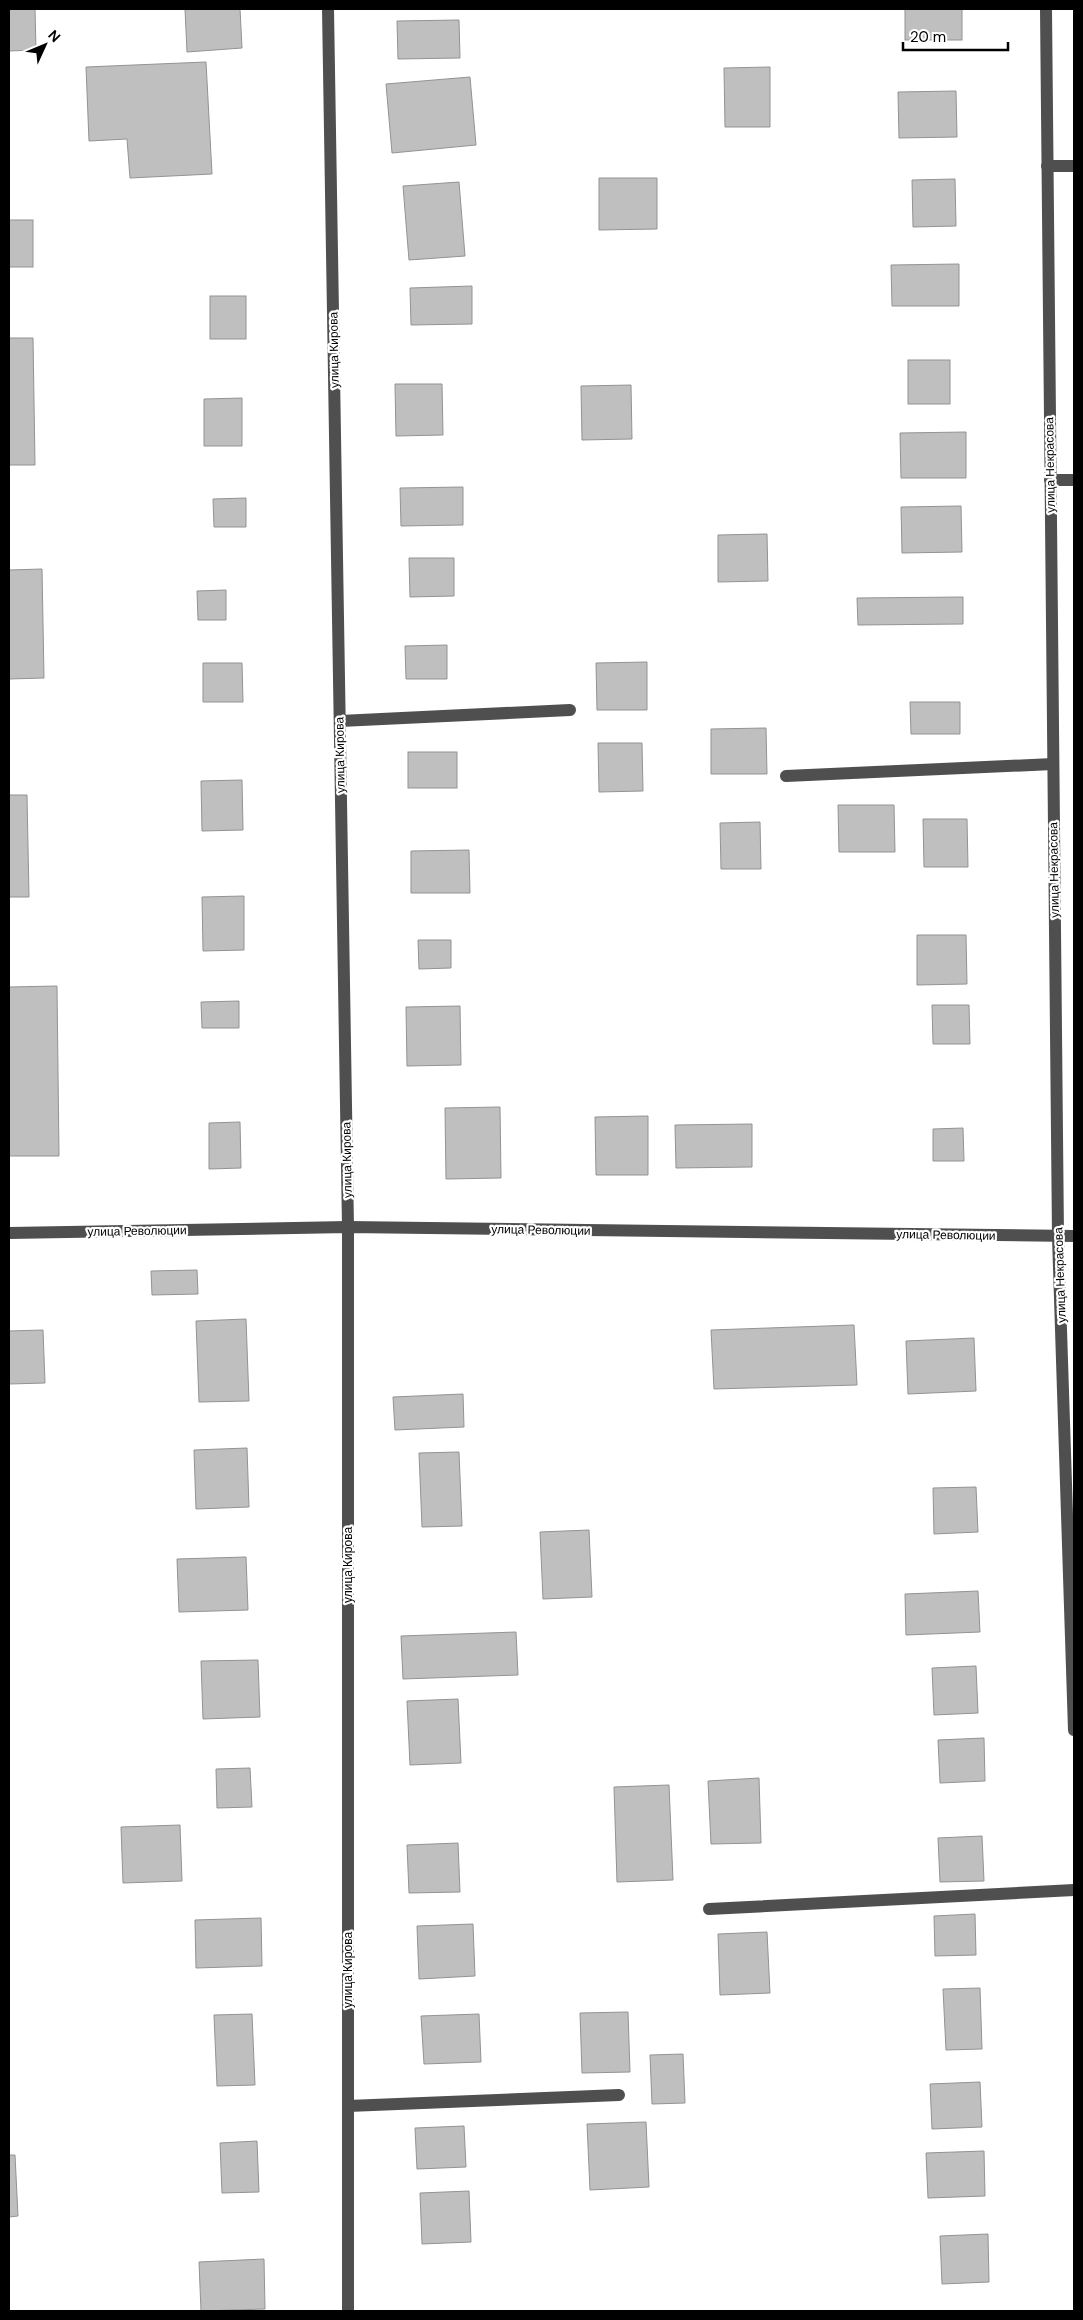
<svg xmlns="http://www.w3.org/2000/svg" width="1083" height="2320" viewBox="0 0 1083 2320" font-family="'DM Sans',sans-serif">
<rect width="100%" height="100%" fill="#fff"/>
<g fill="#bfbfbf" stroke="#939393">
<path d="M9,9h26l1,41 -27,1z"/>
<path d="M185,9h55l2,39 -55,4z"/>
<rect x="905" y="9" width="57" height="31"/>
<path d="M459,20l1,38 -62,1 -1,-38z"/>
<path d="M206,62l6,112 -82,4 -3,-39 -38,2 -3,-74z"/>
<path d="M770,67v60h-45l-1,-59z"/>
<path d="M470,77l6,68 -84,8 -6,-69z"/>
<path d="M956,91l1,46 -58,1 -1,-46z"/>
<path d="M599,178h58v51l-58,1z"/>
<path d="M955,179l1,47 -43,1 -1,-47z"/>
<path d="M459,182l6,74 -56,4 -6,-74z"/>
<rect x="9" y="220" width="24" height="47"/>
<path d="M959,264v42h-67l-1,-41z"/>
<path d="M472,286v38l-61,1 -1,-37z"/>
<rect x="210" y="296" width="36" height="43"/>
<path d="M9,338h24l2,127h-26z"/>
<rect x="908" y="360" width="42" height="44"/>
<path d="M395,384h47l1,51 -47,1z"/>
<path d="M631,385l1,54 -50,1 -1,-54z"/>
<path d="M242,398v48h-38v-47z"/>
<path d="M966,432v46h-65l-1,-45z"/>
<path d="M463,487v38l-62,1 -1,-38z"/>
<path d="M246,498v29h-32l-1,-28z"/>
<path d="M961,506l1,46 -60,1 -1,-46z"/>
<path d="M767,534l1,47 -50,1v-47z"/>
<path d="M409,558h45v38l-44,1z"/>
<path d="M42,569l2,109 -35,1v-109z"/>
<path d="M226,590v30h-28l-1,-29z"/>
<path d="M963,597v27l-105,1 -1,-27z"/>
<path d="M447,645v34h-41l-1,-33z"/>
<path d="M647,662v48h-50l-1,-47z"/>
<path d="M203,663h39l1,39h-40z"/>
<path d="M910,702h50v32h-49z"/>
<path d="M766,728l1,46h-56v-45z"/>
<path d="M598,743h44l1,48 -44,1z"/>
<rect x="408" y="752" width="49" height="36"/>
<path d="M242,780l1,50 -41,1 -1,-50z"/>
<path d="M9,795h18l2,102h-20z"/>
<path d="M838,805h56l1,47h-56z"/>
<path d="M923,819h44l1,48h-44z"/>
<path d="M760,822l1,47h-40l-1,-46z"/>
<path d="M469,850l1,43h-59v-42z"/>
<path d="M244,896v54l-41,1 -1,-54z"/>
<path d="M917,935h49l1,49 -50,1z"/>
<path d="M418,940h33v28l-32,1z"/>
<path d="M57,986l2,170h-50v-169z"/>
<path d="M239,1001v27h-37l-1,-26z"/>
<path d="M932,1005h37l1,39h-37z"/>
<path d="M460,1006l1,59 -54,1 -1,-59z"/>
<path d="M500,1107l1,71 -55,1 -1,-71z"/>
<path d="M648,1116v59h-52l-1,-58z"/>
<path d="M240,1122l1,46 -32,1v-46z"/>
<path d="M752,1124v43l-76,1 -1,-43z"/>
<path d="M963,1128l1,33h-31v-32z"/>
<path d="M197,1270l1,24 -46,1 -1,-24z"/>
<path d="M246,1319l3,82 -50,1 -3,-81z"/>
<path d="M854,1325l3,60 -143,4 -3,-59z"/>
<path d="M43,1330l2,53 -36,1v-53z"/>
<path d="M974,1338l2,53 -68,3 -2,-53z"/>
<path d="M463,1394l1,33 -69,3 -2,-33z"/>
<path d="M247,1448l2,59 -53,2 -2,-59z"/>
<path d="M459,1452l3,74 -40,1 -3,-74z"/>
<path d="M976,1487l2,45 -44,2 -1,-46z"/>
<path d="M589,1530l3,67 -49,2 -3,-67z"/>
<path d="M246,1557l2,53 -69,2 -2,-53z"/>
<path d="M978,1591l2,41 -74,3 -1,-41z"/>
<path d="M516,1632l2,43 -115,4 -2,-43z"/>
<path d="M258,1660l2,57 -57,2 -2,-58z"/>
<path d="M976,1666l2,47 -44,2 -2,-47z"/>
<path d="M458,1699l3,64 -51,2 -3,-64z"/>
<path d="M984,1738l1,43 -45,2 -2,-43z"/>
<path d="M250,1768l2,39 -35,1 -1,-39z"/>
<path d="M759,1778l2,65 -50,1 -3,-63z"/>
<path d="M669,1785l4,95 -56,2 -3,-95z"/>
<path d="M180,1825l2,56 -59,2 -2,-56z"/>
<path d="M982,1836l2,45 -44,1 -2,-44z"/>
<path d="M458,1843l2,49 -51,1 -2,-48z"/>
<path d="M975,1914l1,41 -41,1 -1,-40z"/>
<path d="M261,1918l1,48 -66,2 -1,-48z"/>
<path d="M473,1924l2,52 -56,3 -2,-53z"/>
<path d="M767,1932l3,61 -50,2 -2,-61z"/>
<path d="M980,1988l2,61 -36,1 -3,-61z"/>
<path d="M628,2012l2,60 -48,1 -2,-60z"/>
<path d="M252,2014l3,71 -38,1 -3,-71z"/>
<path d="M479,2014l2,48 -57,2 -3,-48z"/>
<path d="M683,2054l2,49 -33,1 -2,-49z"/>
<path d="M980,2082l2,45 -50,2 -2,-45z"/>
<path d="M646,2122l3,65 -59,3 -3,-66z"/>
<path d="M464,2126l2,41 -49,2 -2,-41z"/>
<path d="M257,2141l2,51 -37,1 -2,-50z"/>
<path d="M984,2151l1,45 -57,2 -2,-45z"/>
<path d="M9,2155h6l3,61 -9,1z"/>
<path d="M469,2191l2,51 -49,2 -2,-51z"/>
<path d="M988,2234l1,48 -47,2 -2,-48z"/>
<path d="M264,2259l1,50 -64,2 -2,-49z"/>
</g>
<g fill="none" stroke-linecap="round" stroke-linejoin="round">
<g stroke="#4f4f4f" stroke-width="12">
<path d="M328,9l20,1218v1084"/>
<path d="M1046,9l12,1228 16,493"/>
<path d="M1047,166h27"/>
<path d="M1050,480h24"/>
<path d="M340,721l230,-11"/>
<path d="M786,776l267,-12"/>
<path d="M9,1233l339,-6 726,9"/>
<path d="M709,1909l365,-19"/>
<path d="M348,2106l271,-11"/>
</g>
</g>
<g text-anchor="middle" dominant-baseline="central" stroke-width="4.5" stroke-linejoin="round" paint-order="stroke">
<g font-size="12" fill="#000" stroke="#fff">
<text transform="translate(334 350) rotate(-91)">улица Кирова</text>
<text transform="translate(1050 465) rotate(-91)">улица Некрасова</text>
<text transform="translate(340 755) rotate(-91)">улица Кирова</text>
<text transform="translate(1054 870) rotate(-91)">улица Некрасова</text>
<text transform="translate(347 1160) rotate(-91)">улица Кирова</text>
<text transform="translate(541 1230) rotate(1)">улица Революции</text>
<text transform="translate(137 1231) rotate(-1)">улица Революции</text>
<text transform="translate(946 1235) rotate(1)">улица Революции</text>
<text transform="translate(1060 1275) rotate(-92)">улица Некрасова</text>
<text transform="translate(348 1565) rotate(-90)">улица Кирова</text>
<text transform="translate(348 1970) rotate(-90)">улица Кирова</text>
</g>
</g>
<rect width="1083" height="2320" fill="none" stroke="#000000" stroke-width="20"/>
<g transform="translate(45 45) rotate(46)" stroke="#ffffff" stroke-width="4" paint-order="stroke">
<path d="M0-4L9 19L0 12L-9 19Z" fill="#000000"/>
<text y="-8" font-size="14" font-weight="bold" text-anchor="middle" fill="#000000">N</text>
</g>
<path d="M903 42v8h105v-8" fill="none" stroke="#000000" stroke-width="2.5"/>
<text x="910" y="42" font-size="15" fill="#000000" stroke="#ffffff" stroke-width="4" paint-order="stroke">20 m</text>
</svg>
